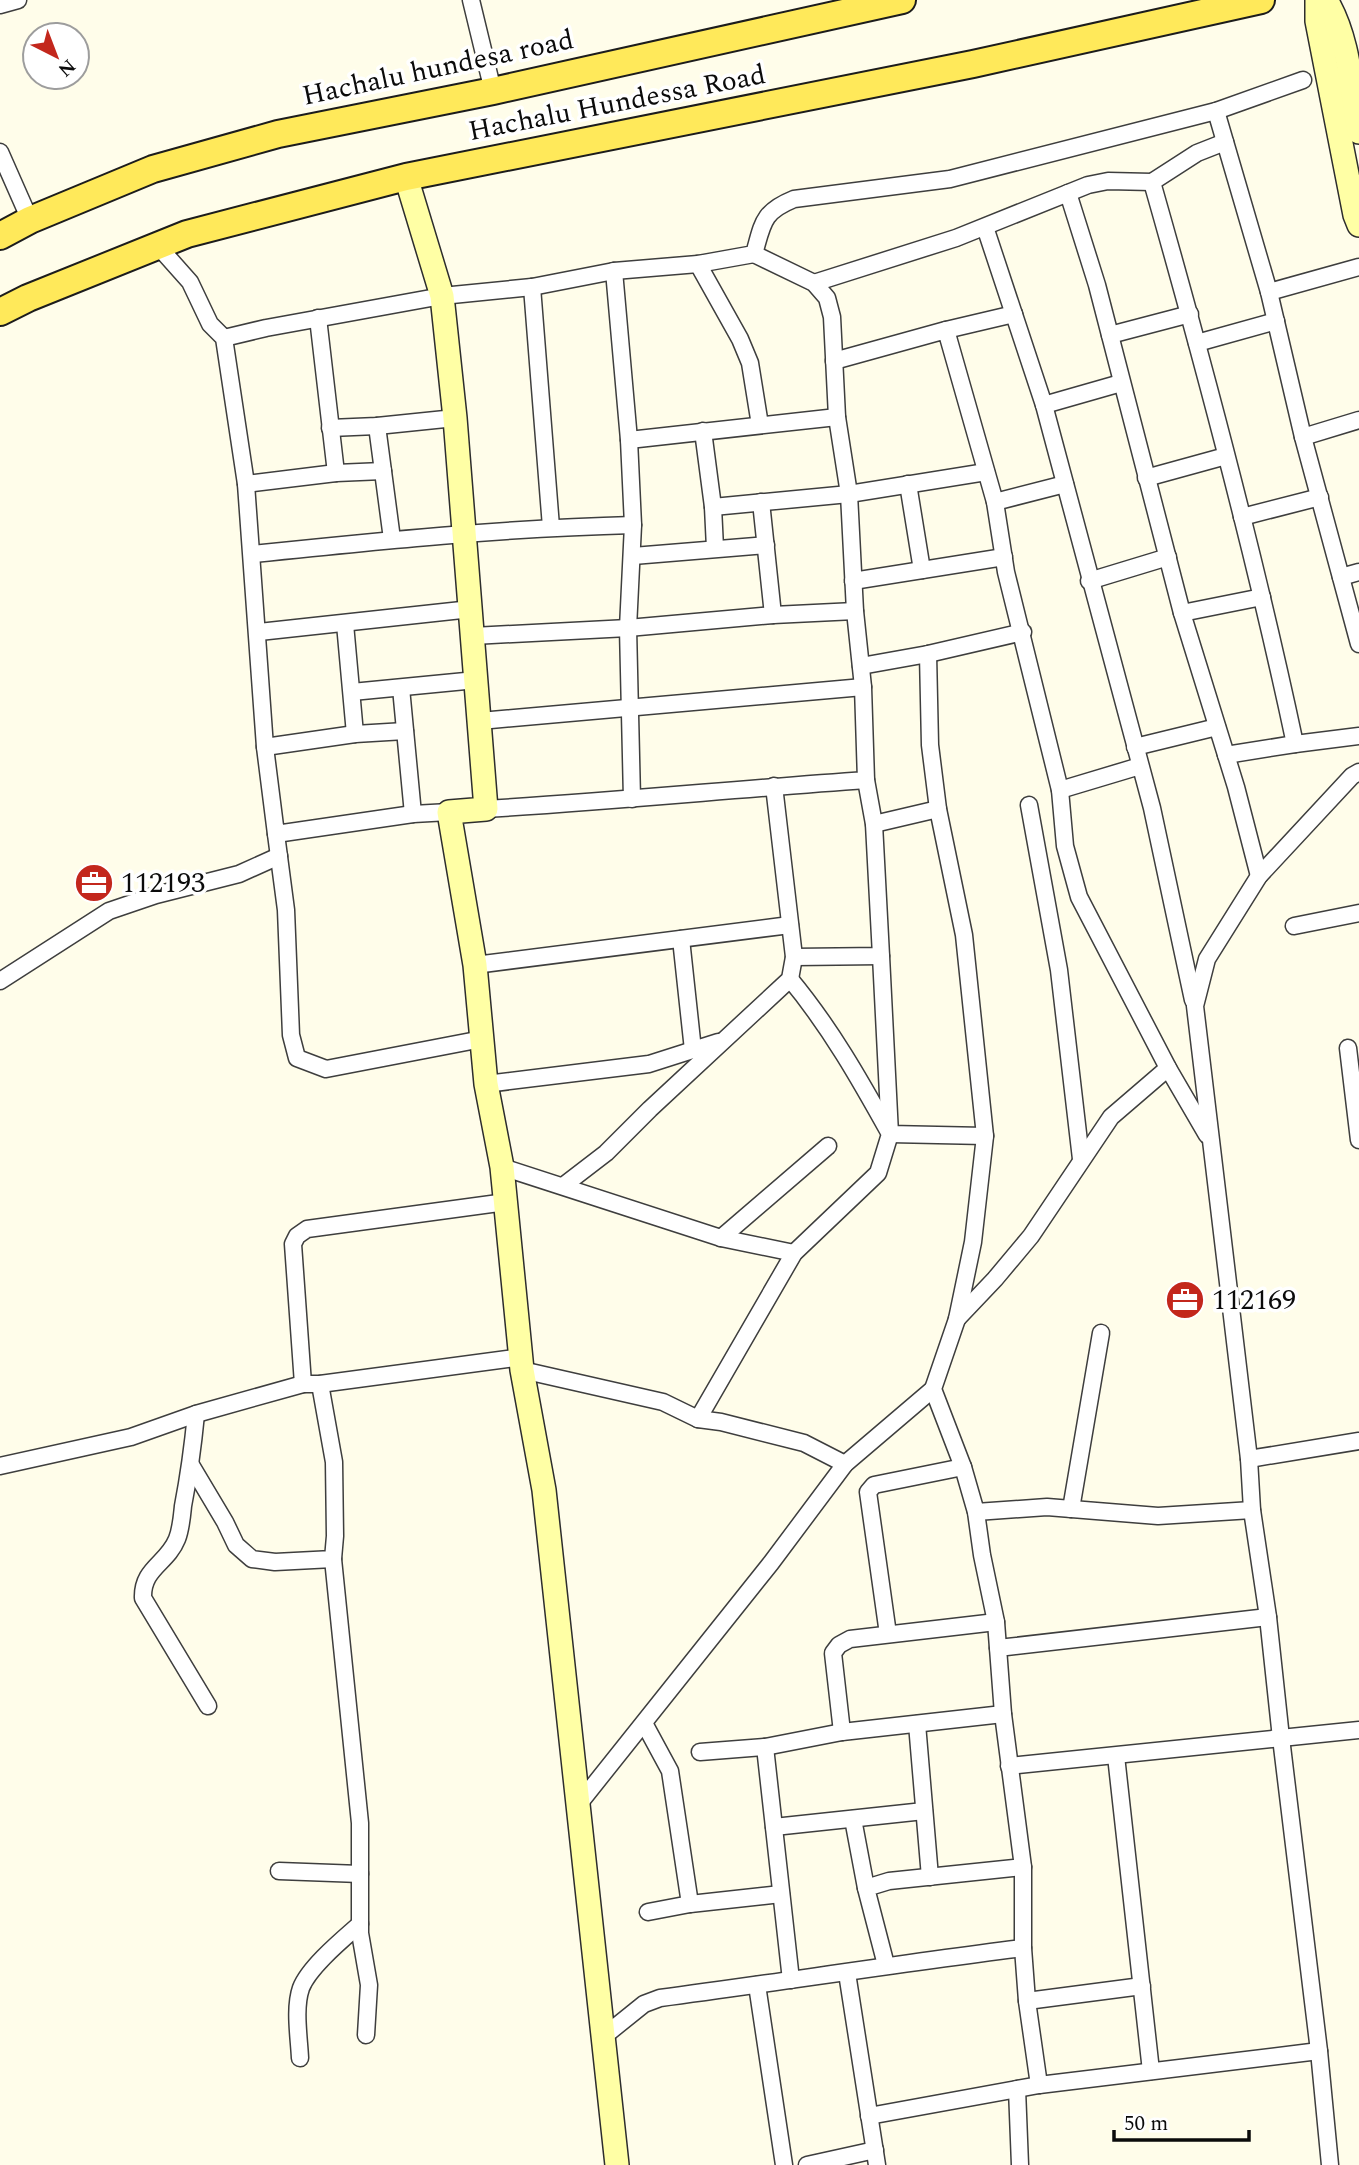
<svg xmlns="http://www.w3.org/2000/svg" width="1359" height="2165" viewBox="0 0 1359 2165" font-family="Spectral,serif">
<rect width="100%" height="100%" fill="#fffdea"/>
<g fill="none" stroke-linecap="round" stroke-linejoin="round">
<g stroke="#3e3e3e" stroke-width="19">
<g id="street">
<path d="M471,0l22,91"/>
<path d="M0,5l18,-5"/>
<path d="M1216,111l53,181 34,145 56,207"/>
<path d="M0,152l30,68"/>
<path d="M1152,182c53,186 103,373 143,562l-69,11"/>
<path d="M1068,193l29,92 85,328 54,174 23,89"/>
<path d="M985,227l59,178 108,403 41,192"/>
<path d="M158,246l32,36 20,42 14,14 22,146 19,263 11,87 137,-20 36,-2"/>
<path d="M698,264l42,75 10,24 10,62"/>
<path d="M614,271l15,169 4,85 -5,103 4,171"/>
<path d="M814,283l142,-45 132,-53 20,-4 44,1 45,-29 28,-11"/>
<path d="M532,287l19,240"/>
<path d="M1269,292l90,-25"/>
<path d="M318,318l18,155"/>
<path d="M946,330l68,-16"/>
<path d="M1110,335l80,-21"/>
<path d="M224,338l42,-10 176,-32 90,-9 82,-16 84,-7 56,-10c9,-31 8,-42 40,-55l156,-20 266,-68 87,-31"/>
<path d="M1197,343l79,-22"/>
<path d="M834,361l112,-31 49,172 11,70 54,218 5,56 14,51 89,171 39,67"/>
<path d="M1044,405l77,-22"/>
<path d="M377,426l15,113"/>
<path d="M330,428l47,-2 78,-8"/>
<path d="M703,431l10,76 2,41"/>
<path d="M1303,437l56,-17"/>
<path d="M629,440l208,-23"/>
<path d="M1146,478l80,-22"/>
<path d="M246,484l90,-11 47,-2"/>
<path d="M908,484l14,86"/>
<path d="M761,502l12,113"/>
<path d="M995,502l70,-18"/>
<path d="M713,507l136,-13 137,-22"/>
<path d="M1242,517l78,-20"/>
<path d="M253,554c126,-13 253,-26 380,-29"/>
<path d="M633,556l133,-11"/>
<path d="M1341,577l18,-5"/>
<path d="M853,581l151,-24"/>
<path d="M1089,581l79,-24"/>
<path d="M1182,613l80,-16"/>
<path d="M345,624l10,110"/>
<path d="M259,632l212,-23"/>
<path d="M473,636l155,-8 145,-13 82,-4"/>
<path d="M928,654l2,91 8,64 26,126 21,201 -12,106 -16,77 -24,70 30,78 13,45 6,43 14,67 2,26"/>
<path d="M861,666l67,-12 95,-22"/>
<path d="M401,688l12,126"/>
<path d="M352,692l124,-12"/>
<path d="M480,721l383,-34"/>
<path d="M1295,744l64,-8"/>
<path d="M265,747l90,-13 50,-3"/>
<path d="M1135,747l82,-20"/>
<path d="M1060,790l80,-24"/>
<path d="M1029,805l30,165 22,189"/>
<path d="M486,809c127,-8 253,-20 380,-29l-3,-93 -8,-76 -6,-117 -12,-77 -5,-100 -5,-19 -13,-15 -60,-29"/>
<path d="M874,824l64,-15"/>
<path d="M276,834l10,76 5,125 6,23 29,11 156,-30"/>
<path d="M1294,926l65,-13"/>
<path d="M681,939l12,111"/>
<path d="M881,956l9,178 95,2"/>
<path d="M794,957l87,-1 -7,-132 -8,-44"/>
<path d="M475,965l315,-40"/>
<path d="M0,981l109,-70 47,-16 83,-21 40,-18"/>
<path d="M1348,1048l11,92"/>
<path d="M486,1084l163,-20 69,-22"/>
<path d="M502,1167l219,71 73,15"/>
<path d="M563,1186l43,-33 44,-44 140,-130 4,-22 -20,-171"/>
<path d="M721,1238l107,-92"/>
<path d="M957,1319l38,-40 36,-43 80,-119 57,-49"/>
<path d="M522,1370l141,32 35,17 23,3 83,21 41,21"/>
<path d="M303,1384l-10,-140 4,-8 10,-7 199,-27"/>
<path d="M196,1414c-3,31 -7,61 -13,92 -1,10 -2,23 -6,33 -10,25 -35,29 -34,59l65,108"/>
<path d="M698,1419l96,-166 84,-80 12,-39c-30,-54 -60,-107 -100,-155"/>
<path d="M1249,1459l110,-18"/>
<path d="M191,1465l34,57 11,23 16,14 23,3 58,-3 2,-23 -1,-74 -14,-78"/>
<path d="M0,1466l131,-29 65,-23 107,-30h17l202,-27"/>
<path d="M1071,1509l30,-176"/>
<path d="M976,1512l71,-5 111,9 94,-6"/>
<path d="M333,1559l27,264v110l9,52 -3,50"/>
<path d="M888,1634l-20,-142 6,-7 89,-18"/>
<path d="M644,1723l26,48 20,133 -42,8"/>
<path d="M917,1724l13,153"/>
<path d="M842,1732l-9,-79 6,-8 11,-6 146,-17"/>
<path d="M765,1747l26,233"/>
<path d="M700,1752l65,-5 77,-15 161,-18"/>
<path d="M1116,1756l35,315"/>
<path d="M1009,1766l350,-36"/>
<path d="M578,1805l193,-242 74,-99 88,-75"/>
<path d="M853,1819l13,69"/>
<path d="M774,1827l150,-16"/>
<path d="M279,1871l81,3"/>
<path d="M690,1904l91,-10"/>
<path d="M886,1965l-20,-77 23,-7 134,-14"/>
<path d="M847,1973l30,192"/>
<path d="M757,1985l27,180"/>
<path d="M1027,2001l115,-15"/>
<path d="M603,2037l41,-33 16,-6c121,-16 242,-35 363,-50"/>
<path d="M300,2058c-1,-21 -6,-50 1,-70 8,-21 42,-49 59,-64"/>
<path d="M1039,2085l-12,-84 -4,-53v-81l-20,-153 -5,-66 270,-31"/>
<path d="M1017,2089l3,76"/>
<path d="M869,2116l170,-31 280,-34"/>
<path d="M807,2165l68,-15"/>
<path d="M1330,2165l-11,-114 -38,-313 -13,-121 -16,-107 -3,-51 -54,-453 12,-47 52,-83 93,-100 7,-4"/>
</g>
</g>
<g stroke="#2d2d2d" stroke-width="26">
<g id="secondary">
<path d="M1317,0v21l38,194 4,10"/>
<path d="M1326,0c23,38 25,88 33,132"/>
<path d="M406,177l36,119 13,122 31,391 -37,3 26,153 11,119 16,83 20,203 22,120 73,675"/>
</g>
</g>
<g stroke="#1c1c1c" stroke-width="30">
<g id="primary">
<path d="M0,236l30,-16 123,-51 125,-35 215,-43 409,-91"/>
<path d="M0,312l28,-14 159,-64 219,-57 567,-113 288,-64"/>
</g>
</g>
<use href="#street" stroke="#fff" stroke-width="16"/>
<use href="#secondary" stroke="#ffffa5" stroke-width="23"/>
<use href="#primary" stroke="#ffe95a" stroke-width="26"/>
</g>
<defs>
<g id="office-disc" transform="scale(2.0125)"><circle r="9.5" fill="#c3271c" stroke="#fff"/><path d="M-6-3h4V-5.5h4V-3h4V5H-6ZM-1-4.5V-3h2v-1.5ZM-6 0V1H6V0Z" fill="#fff"/></g>
</defs>
<g fill-rule="evenodd">
<use href="#office-disc" x="94" y="883"/>
<use href="#office-disc" x="1185" y="1300"/>
</g>
<g text-anchor="middle" dominant-baseline="central" stroke-width="7" stroke-linejoin="round" paint-order="stroke">
<g font-size="28" fill="#0b0b0b" stroke="#fff">
<text transform="translate(438 68) rotate(-12)">Hachalu hundesa road</text>
<text transform="translate(617 103) rotate(-11)">Hachalu Hundessa Road</text>
</g>
<g font-size="28" fill="#0b0b0b" stroke="#fff" text-anchor="start">
<text x="121" y="883">112193</text>
<text x="1212" y="1300">112169</text>
</g>
</g>
<g transform="translate(56 56) rotate(138)"><circle r="33" fill="#ffffff" stroke="#9d9d9d" stroke-width="2"/>
<path d="M0-5L12 26L0 18L-12 26Z" fill="#c3271c"/>
<text y="-10" font-size="19" font-weight="bold" text-anchor="middle" fill="#0b0b0b">N</text>
</g>
<path d="M1114 2130v10h135v-10" fill="none" stroke="#0b0b0b" stroke-width="3.5"/>
<text x="1124" y="2130" font-size="21" fill="#0b0b0b" stroke="#ffffff" stroke-width="5" paint-order="stroke">50 m</text>
</svg>
